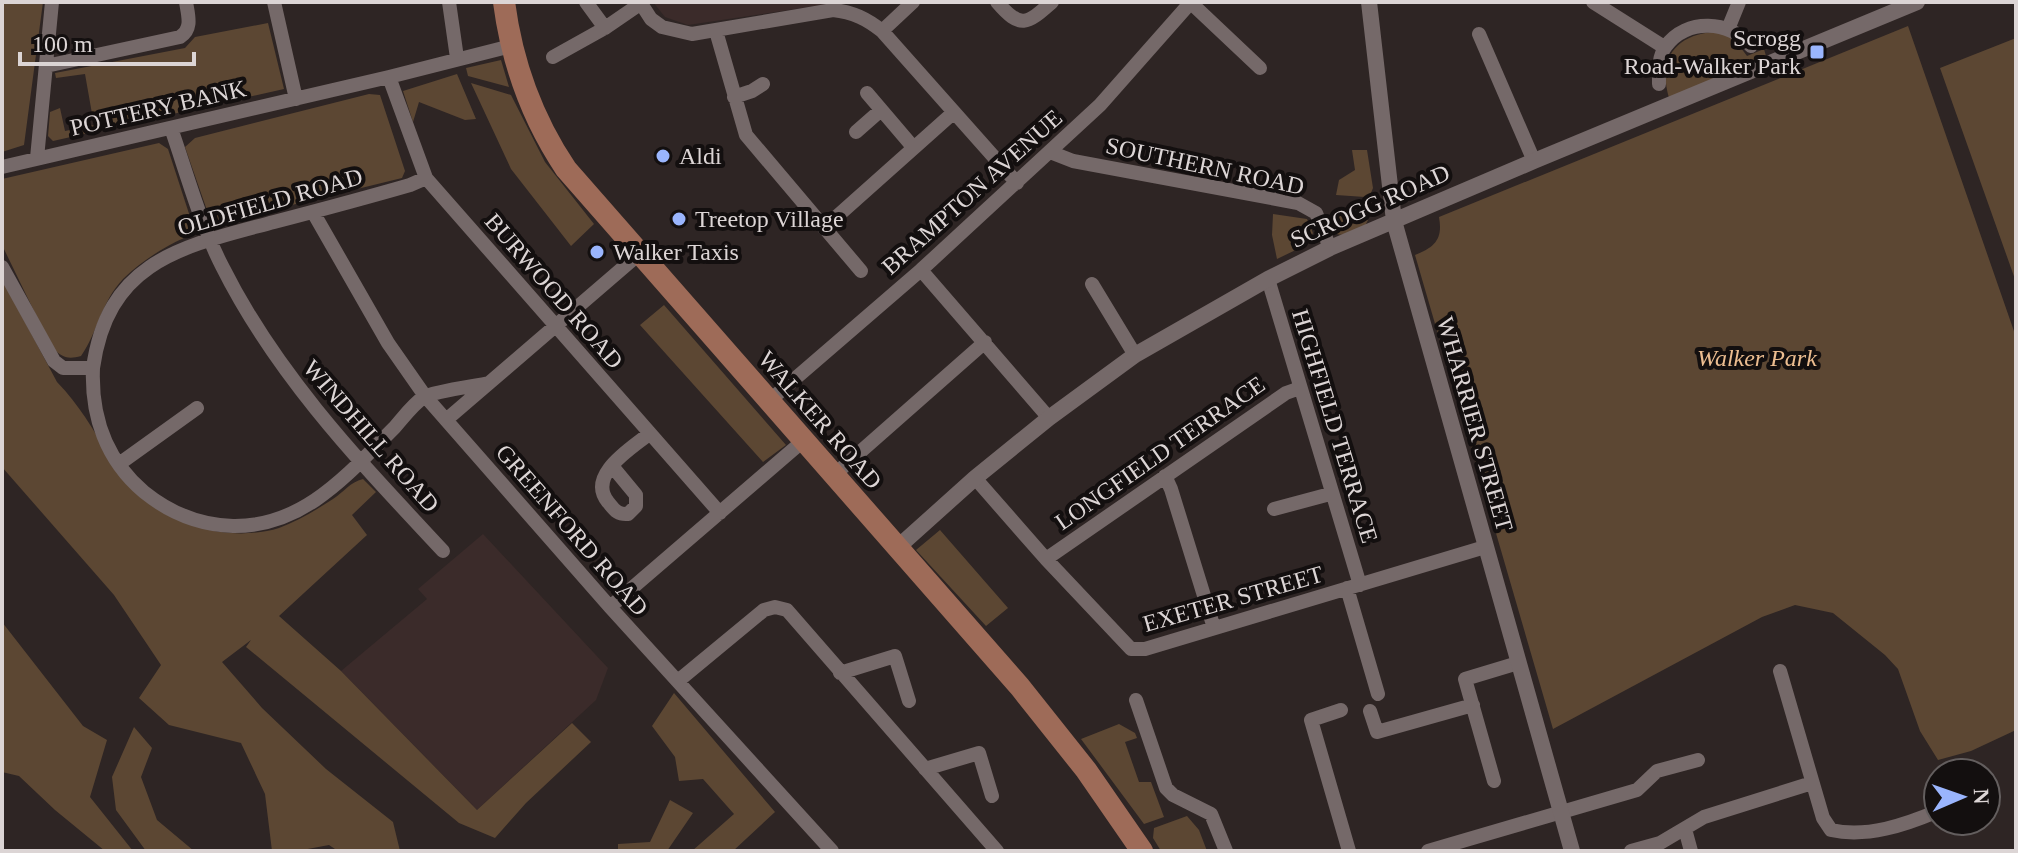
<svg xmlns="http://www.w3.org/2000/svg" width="2018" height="853" font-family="'Times New Roman',serif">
<rect width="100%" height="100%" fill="#2e2524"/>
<path fill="#3b2b2a" d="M653,2h175l1,2 -141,21 -23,-8z
M483,534l125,134 -12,32 -119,110 -136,-139 86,-72 -9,-10z"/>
<path fill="#5c4733" d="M2,2h41l-19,143 -22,7z
M268,23l16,66 -231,52 -5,-5 2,-24 10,-4 5,23 29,-6 -9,-51 -29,4 -1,-5 130,-25 10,-11z
M1908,26l108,311v393l-45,21 -33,9 -18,-29 -22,-62 -13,-14 -52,-42 -38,-8 -33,12 -209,112 -138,-474c20,-8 28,-16 24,-38z
M1714,32l18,4 15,20 17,-7 2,7 -97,42c-11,-38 5,-63 45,-66z
M2016,38v244l-76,-214z
M501,60l8,27 -41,-11 -2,-8z
M457,74l19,45 -11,1 -46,-18 -6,20 -10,-31z
M471,83l40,12 34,67 49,62 -23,22 -60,-77z
M369,94l11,1 25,76 -3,7 -180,44 -12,-3 -25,-72 10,-9z
M159,143l9,6 26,80c-6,9 -16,11 -26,17 -16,9 -32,20 -45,33 -22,23 -25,53 -42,77 -14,4 -20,1 -30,-10l-49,-101v-66z
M1352,150h15l6,38 -2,5 -6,4 -29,-2 3,-15 16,-10z
M1337,213l31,7 -3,6c-19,10 -32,16 -40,-8z
M1273,214l34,5 6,14 -7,12 -29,14 -5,-24z
M2,279l55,103c57,59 56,123 149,147 22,6 51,6 73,-1 19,-7 37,-18 54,-29 11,-7 17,-17 30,-20l13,13 -24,23 15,20 -88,81 62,55 136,139 95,-87 19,19 -65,61 -31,35 -36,-15 -213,-176 5,-7 -29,22 40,46 64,61 67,53 7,29h-62l-9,-6 -32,6h-25l-7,-57 -24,-51 -72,-18 -30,-27 22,-33 -47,-70 -112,-128z
M664,305l122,140 -23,17 -123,-137z
M940,530l68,78 -22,18 -70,-76z
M2,622l81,104 24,14 -17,57 43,54h-28l-50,-41 -36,-34 -17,-4z
M674,693l101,119 -42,39h-41l42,-37 -31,-35 -24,2 -4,-24 -23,-31z
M1119,724l16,9 2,5 -12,4 14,40h12l13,35 -20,7 -63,-85z
M134,727l18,21 -11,29 16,43 37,31h-48l-30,-41 -4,-33z
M670,800l23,13 -26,38h-49v-7l32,-2z
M1187,816l12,14 8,21h-46l-8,-13 1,-10z"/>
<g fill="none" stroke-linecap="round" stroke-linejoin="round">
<path stroke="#756969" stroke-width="14" d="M274,2l22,97
M449,2l8,56
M586,2l19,26
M640,2l11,17 11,8 30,7 141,-24c20,2 34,9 49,21l135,152
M997,2c24,28 30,22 55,0
M1190,2l70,66
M1593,2l71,45
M1728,29l11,-27
M716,31l30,104 115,136
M882,31l31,-29
M1479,34l55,127
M553,57l52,-29 35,-24
M46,66l134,-29c13,-8 8,-22 6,-35
M389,77l37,101 294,335
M1659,84c0,-12 -1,-28 7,-38 20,-28 64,-26 85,0
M867,93l46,54
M734,97l18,-6 11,-7
M171,128c16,46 29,95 51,138 55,110 138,196 221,285
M856,132l25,-22
M1050,152l23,9 225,42 18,10 14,35
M37,158l15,-156
M2,167l387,-90 122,-31
M313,212l75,131 37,53 185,211 222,244
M824,228l129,-115
M2,267l52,94 9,7h30c-2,48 13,92 51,124 26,21 56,33 89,34 71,1 115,-52 161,-98 9,-10 19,-24 30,-31 10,-6 51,-11 65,-14
M921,270l128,148
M1268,279l92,306
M1092,284l43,71
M93,368c15,-109 92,-122 181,-146 46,-12 91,-24 136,-37l16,-7
M768,402l153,-132 179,-165 91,-103
M446,420l193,-166
M119,464l78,-56
M612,466l24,29v11l-8,8c-11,1 -14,-5 -20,-12 -22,-27 24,-54 41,-68
M834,475l151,-133
M1165,476l6,13 43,139
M975,478l71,81 85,90h14l340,-102
M1274,509l56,-15
M1046,559l240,-166 14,-5
M1347,588l31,106
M610,607l193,-166
M1780,671l43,147 8,12c36,8 74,-5 107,-19
M840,673l55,-17 14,45
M678,681l86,-71 11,-3 12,3 210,241
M1136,700l30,88 7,7 38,19 15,37
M1341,710l-30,10 38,131
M1370,711l7,21 96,-27
M925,769l54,-16 13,43
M1494,781l-29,-102 53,-16
M1685,829l6,22
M1428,851l209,-61 20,-19 41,-11
M1631,851l29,-8 44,-26 108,-34"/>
<path stroke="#756969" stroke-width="16" d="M1369,2l25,219 178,630
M897,548l78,-70 74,-60 86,-63 133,-76 62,-31 204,-87 383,-159"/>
<path stroke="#9e6b58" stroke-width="22" d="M504,2c8,61 27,115 62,167l454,518 66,83 56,81"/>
</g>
<g fill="#9ab5fd" stroke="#130f0f" stroke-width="3">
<rect x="1809" y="44" width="16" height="16" rx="4"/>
<circle cx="663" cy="156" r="8"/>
<circle cx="679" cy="219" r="8"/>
<circle cx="597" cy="252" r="8"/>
</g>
<g text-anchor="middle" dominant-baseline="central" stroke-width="8" stroke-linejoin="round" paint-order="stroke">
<g font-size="24" fill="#dcd5d5" stroke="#130f0f" text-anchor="start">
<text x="1801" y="38" text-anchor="end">Scrogg<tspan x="1801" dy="28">Road-Walker Park</tspan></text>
<text x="679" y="156">Aldi</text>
<text x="695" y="219">Treetop Village</text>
<text x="613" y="252">Walker Taxis</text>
</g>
<g font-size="24" fill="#dcd5d5" stroke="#130f0f">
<text transform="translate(158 108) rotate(-13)">POTTERY BANK</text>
<text transform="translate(1205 166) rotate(12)">SOUTHERN ROAD</text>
<text transform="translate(972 192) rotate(-42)">BRAMPTON AVENUE</text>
<text transform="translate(270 202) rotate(-16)">OLDFIELD ROAD</text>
<text transform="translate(1370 206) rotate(-24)">SCROGG ROAD</text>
<text transform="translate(554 291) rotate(49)">BURWOOD ROAD</text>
<text transform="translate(820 420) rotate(49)">WALKER ROAD</text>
<text transform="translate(1475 424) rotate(74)">WHARRIER STREET</text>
<text transform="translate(1335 426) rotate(73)">HIGHFIELD TERRACE</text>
<text transform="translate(371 436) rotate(49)">WINDHILL ROAD</text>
<text transform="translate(1160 453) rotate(-35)">LONGFIELD TERRACE</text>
<text transform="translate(572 530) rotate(49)">GREENFORD ROAD</text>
<text transform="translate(1233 599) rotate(-16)">EXETER STREET</text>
</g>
<g font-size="24" font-style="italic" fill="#ecbd90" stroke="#130f0f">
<text x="1757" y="358">Walker Park</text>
</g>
</g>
<rect width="2018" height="853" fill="none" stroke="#dcd5d5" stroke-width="8"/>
<g transform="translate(1962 797) rotate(88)"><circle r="38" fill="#130f0f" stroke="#635e5e" stroke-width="2"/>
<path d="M0-6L14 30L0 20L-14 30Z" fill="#9ab5fd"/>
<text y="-12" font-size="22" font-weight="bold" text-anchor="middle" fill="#dcd5d5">N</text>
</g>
<path d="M20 52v12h174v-12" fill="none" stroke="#dcd5d5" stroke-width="4"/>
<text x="32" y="52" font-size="24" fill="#dcd5d5" stroke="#130f0f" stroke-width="6" paint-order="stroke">100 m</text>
</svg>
